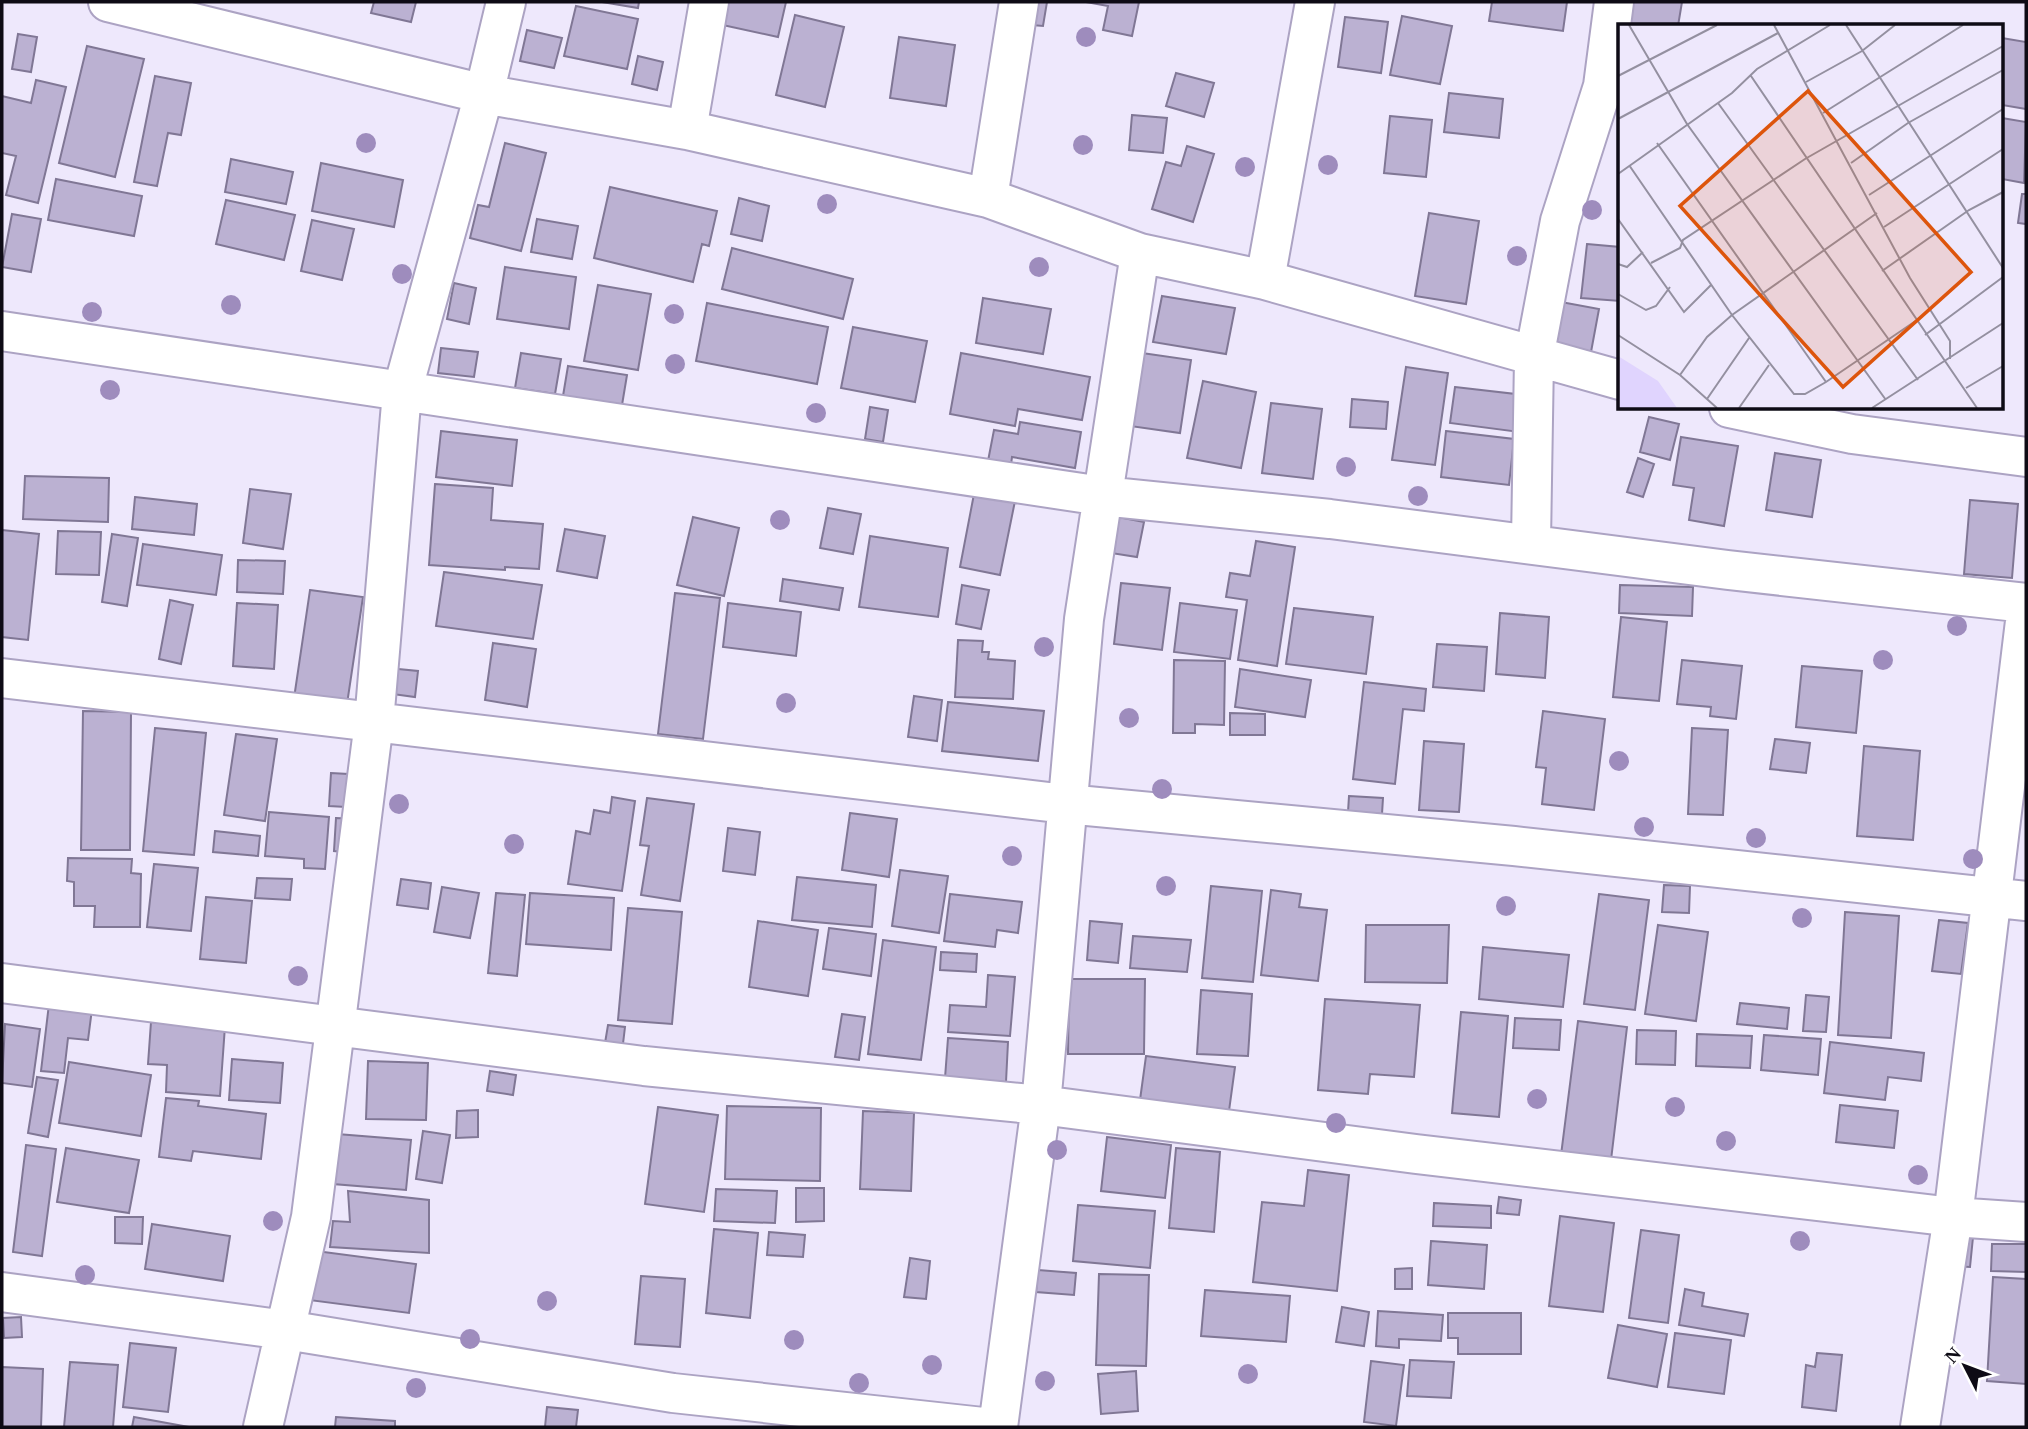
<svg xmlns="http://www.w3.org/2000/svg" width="2028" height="1429" font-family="Georgia,serif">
<rect width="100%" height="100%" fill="#eee8fc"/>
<path fill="#bbb1d2" stroke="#807795" stroke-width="2" d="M374,2h42l-5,20 -40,-9z
M602,2h37l-1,6z
M723,2h63l-8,35 -60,-13z
M1023,2h24l-4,24 -23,-2z
M1086,2h53l-7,34 -29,-6 5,-24z
M1492,2h75l-4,29 -74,-10z
M1632,2h50l-4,24 -49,-2z
M576,6l62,13 -11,50 -63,-13z
M795,15l49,12 -19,80 -49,-12z
M1402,16l50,10 -12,58 -50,-9z
M1345,17l43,5 -7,51 -43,-6z
M527,30l35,8 -8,30 -34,-7z
M18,34l19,3 -6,35 -19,-3z
M899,37l56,8 -9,61 -56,-8z
M2002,38l24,4v67l-24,-4z
M87,46l57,13 -29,118 -56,-14z
M638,56l25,6 -6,28 -25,-6z
M1176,73l38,10 -10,34 -38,-11z
M155,76l36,7 -10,52 -13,-2 -11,53 -23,-4z
M36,80l30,7 -28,116 -32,-8 10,-39 -14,-3v-57l29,7z
M1449,93l54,6 -4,39 -55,-6z
M1132,115l35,3 -4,35 -34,-3z
M1390,116l42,4 -6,57 -42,-4z
M2002,118l24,4 -2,61 -22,-4z
M505,143l41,10 -25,98 -51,-13 8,-33 11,2z
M1187,146l27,8 -21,68 -41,-13 14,-47 15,4z
M231,159l62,13 -7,32 -61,-12z
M321,163l82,17 -9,47 -82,-16z
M56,179l86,17 -8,40 -86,-16z
M610,187l107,24 -8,35 -7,-2 -9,38 -99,-24z
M2022,194h4v30l-8,-1z
M739,198l30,8 -7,35 -31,-7z
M226,200l69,15 -11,45 -68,-16z
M1429,213l50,8 -13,83 -51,-8z
M12,214l29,5 -10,53 -29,-5z
M537,219l41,7 -6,33 -41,-7z
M312,220l42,9 -12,51 -41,-9z
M1587,244l33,3v54l-39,-3z
M732,248l121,31 -10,40 -121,-30z
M505,267l71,10 -7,52 -72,-10z
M454,283l22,5 -7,36 -22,-5z
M598,285l53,9 -13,76 -54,-9z
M1162,296l73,12 -9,46 -73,-12z
M983,298l68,11 -8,45 -67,-11z
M1561,302l38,7 -8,43 -38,-8z
M707,303l121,24 -11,57 -121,-23z
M853,327l74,14 -12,61 -74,-14z
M441,348l37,4 -4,25 -36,-4z
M521,353l40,6 -6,35 -40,-6z
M961,353l129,24 -8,43 -64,-11 -3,17 -65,-12z
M1142,353l49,7 -11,73 -50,-7z
M568,366l59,9 -5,30 -59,-9z
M1406,367l42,6 -13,92 -43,-5z
M1203,381l53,11 -15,76 -54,-10z
M1455,387l69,8 -5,37 -69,-9z
M1352,399l36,3 -2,27 -36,-2z
M1271,403l51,6 -9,70 -51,-6z
M870,407l18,3 -5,32 -18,-3z
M1649,417l30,7 -9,36 -30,-8z
M1020,422l61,10 -6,36 -63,-11 -1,8 -23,-4 6,-31 24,4z
M441,431l76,9 -5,46 -76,-9z
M1446,431l68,8 -5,46 -68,-8z
M1681,437l57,9 -14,80 -35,-6 5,-32 -21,-3z
M1775,453l46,7 -9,57 -46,-7z
M1638,458l16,6 -11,33 -16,-5z
M25,476l84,2 -1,44 -85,-3z
M435,484l58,4 -2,32 52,4 -4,45 -34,-2v3l-76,-5z
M250,489l41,5 -8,55 -40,-6z
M974,494l41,7 -15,74 -40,-8z
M135,497l62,7 -3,31 -62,-6z
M1970,500l48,4 -6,74 -48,-4z
M828,508l33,6 -8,40 -33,-6z
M693,517l46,11 -15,68 -47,-11z
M1118,517l26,5 -7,35 -26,-4z
M565,529l40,7 -8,42 -40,-7z
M2,530l37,4 -11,106 -26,-3z
M58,531l43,1 -2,43 -43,-1z
M112,534l26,4 -11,68 -25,-4z
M870,536l78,12 -10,69 -79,-10z
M1256,541l39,6 -18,119 -39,-6 9,-60 -21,-3 4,-24 20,3z
M143,544l79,11 -6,40 -79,-10z
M238,560l47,1 -2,33 -46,-2z
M444,572l98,13 -9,54 -97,-13z
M783,579l60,9 -4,22 -59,-9z
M1121,583l49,5 -8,62 -48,-6z
M962,585l27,5 -8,39 -25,-5z
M1620,585l73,2 -1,29 -73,-3z
M310,590l53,7 -16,107 -54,1z
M675,593l45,5 -17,141 -45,-5z
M170,600l23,5 -12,59 -22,-5z
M237,603l41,2 -4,64 -41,-3z
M728,603l73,9 -5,44 -73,-9z
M1180,603l57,7 -7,49 -56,-7z
M1294,608l79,9 -7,57 -80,-10z
M1500,613l49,4 -4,61 -49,-4z
M1621,617l46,5 -8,79 -46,-4z
M958,640l25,1 -1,11h7l-1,7 27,2 -2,38 -58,-2z
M493,643l43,6 -9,58 -42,-7z
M1437,644l50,3 -3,44 -51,-4z
M1174,660l51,1 -1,64 -29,-1v9h-22z
M1682,660l60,6 -6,53 -26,-3 1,-9 -34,-3z
M1802,666l60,5 -6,62 -60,-6z
M388,668l30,3 -3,26 -30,-4z
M1240,669l71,11 -6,37 -70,-10z
M1364,682l62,7 -2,22 -21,-2 -8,75 -42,-5z
M914,696l28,4 -5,41 -29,-4z
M948,702l96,9 -6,50 -96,-10z
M83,711l48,1 -1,138h-49z
M1543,711l62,8 -11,91 -52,-6 4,-36 -10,-1z
M1230,713l35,1v21h-35z
M155,728l51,5 -12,122 -51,-4z
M1692,728l36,2 -5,85 -35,-1z
M236,734l41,5 -12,82 -41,-6z
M1775,739l35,4 -4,30 -36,-4z
M1424,741l40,3 -5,68 -40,-2z
M1864,746l56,5 -7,89 -56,-4z
M331,773l17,1 -2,33 -17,-1z
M1349,796l34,2 -1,16 -34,-2z
M612,797l23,4 -13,90 -54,-7 8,-53 14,3 4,-24 16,3z
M647,798l47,6 -14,97 -39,-6 8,-49 -9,-1z
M269,812l60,5 -4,52 -21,-1v-9l-39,-3z
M850,813l47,6 -8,58 -47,-7z
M336,818l19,1 -2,34 -19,-2z
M728,828l32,4 -5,43 -32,-4z
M215,831l45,5 -2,20 -45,-4z
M68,858l64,1 -1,14 10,1 -1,53h-46l1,-21h-21v-24l-7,-1z
M154,864l44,4 -7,63 -44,-4z
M900,870l48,6 -9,57 -47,-7z
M797,877l79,8 -4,42 -80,-7z
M257,878l35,1 -2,21 -35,-2z
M401,879l30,4 -3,26 -31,-4z
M1664,885l26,1 -1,27 -27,-1z
M1211,886l51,5 -9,91 -51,-4z
M442,887l37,6 -9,45 -36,-6z
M1271,890l30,4 -2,13 28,3 -9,71 -57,-6z
M496,893l29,2 -8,81 -29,-3z
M530,893l84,5 -3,52 -85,-6z
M950,894l72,8 -4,31 -21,-3 -2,17 -51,-6z
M1599,894l50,6 -14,110 -51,-6z
M206,897l46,4 -6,62 -46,-4z
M628,908l54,4 -10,112 -54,-4z
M1845,912l54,4 -8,122 -53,-3z
M1939,920l29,3 -7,51 -29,-3z
M758,921l60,9 -10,66 -59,-9z
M1090,921l32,3 -4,39 -31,-3z
M1366,925h83l-2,58 -82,-1z
M1658,925l50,7 -12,89 -51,-7z
M829,928l47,6 -5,42 -48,-7z
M1133,936l58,4 -4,32 -57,-4z
M883,940l53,7 -15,113 -53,-6z
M1483,947l86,8 -6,52 -84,-8z
M941,952l36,2 -1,18 -36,-2z
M988,975l27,2 -5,59 -62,-4 2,-27 36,2z
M1069,979h76l-1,75h-76z
M1201,990l51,4 -4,62 -51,-2z
M1806,995l23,2 -3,35 -23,-1z
M1325,999l95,6 -6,72 -44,-3 -2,20 -50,-4z
M1740,1003l49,5 -2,21 -50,-5z
M49,1004l43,5 -4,31 -20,-2 -4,35 -23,-2z
M1461,1012l47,4 -9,101 -47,-4z
M842,1014l23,3 -6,43 -24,-3z
M1515,1018l46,2 -2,30 -46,-2z
M1578,1021l49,6 -16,133 -50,-5z
M151,1022l74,4 -5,70 -54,-4 1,-27 -19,-1z
M5,1024l35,5 -8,58 -30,-4z
M608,1025l17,2 -3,25 -18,-3z
M1637,1030l39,1 -1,34 -39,-1z
M1697,1034l55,2 -2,32 -54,-2z
M1764,1035l57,4 -3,36 -57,-5z
M948,1038l60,4 -2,40 -61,-4z
M1830,1042l94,11 -3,28 -33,-4 -3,23 -61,-7z
M1146,1056l89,11 -6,44 -89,-11z
M232,1059l51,4 -3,40 -51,-3z
M368,1061l60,2 -2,57 -60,-1z
M69,1062l82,13 -10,61 -82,-13z
M490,1071l26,4 -3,20 -26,-4z
M37,1077l21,3 -10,57 -20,-4z
M166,1098l33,3 -1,5 68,8 -5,45 -68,-8 -2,10 -32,-4z
M1840,1105l58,6 -4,37 -58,-6z
M727,1106l94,2 -1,73 -95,-2z
M658,1107l60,8 -14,97 -59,-8z
M478,1110v27l-22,1 1,-27z
M863,1111l51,2 -3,78 -51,-2z
M423,1131l27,4 -8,48 -26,-4z
M337,1134l74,6 -5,50 -73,-6z
M1107,1137l64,8 -6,53 -64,-7z
M26,1145l30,4 -14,107 -29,-4z
M66,1148l73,12 -10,53 -72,-11z
M1176,1148l44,4 -6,80 -45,-4z
M1308,1170l41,5 -12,116 -84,-9 9,-80 42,4z
M796,1188h28v33l-28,1z
M716,1189l61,2 -2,32 -61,-2z
M348,1191l81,9v53l-99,-6 3,-26 17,1z
M1499,1197l22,3 -2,15 -22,-2z
M1434,1203l57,3v22l-58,-2z
M1078,1205l77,6 -5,57 -77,-7z
M1560,1216l54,7 -11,89 -54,-6z
M115,1217h28l-1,27 -27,-1z
M152,1224l78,12 -7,45 -78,-12z
M714,1229l44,4 -8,85 -44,-5z
M1641,1230l38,5 -11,88 -39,-5z
M769,1232l36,3 -2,22 -36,-2z
M1957,1235l16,2 -3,30 -17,-1z
M1431,1241l56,4 -3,44 -56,-4z
M1992,1244h34v28l-35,-1z
M316,1251l100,13 -7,49 -100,-13z
M910,1258l20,3 -4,38 -22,-2z
M1412,1268v21h-17v-20z
M1038,1270l38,3 -2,22 -38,-3z
M1099,1274l50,1 -3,91 -50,-1z
M641,1276l44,3 -5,68 -45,-3z
M1993,1277l33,2v105l-39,-3z
M1685,1289l19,4 -2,13 46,8 -4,22 -65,-11z
M1205,1290l85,6 -4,46 -85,-6z
M1342,1307l27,5 -5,34 -28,-4z
M1378,1311l65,4 -2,26 -42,-2v9l-23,-2z
M1448,1313h73v41h-63v-16h-10z
M21,1317l1,20 -18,1 -1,-20z
M1618,1325l49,9 -10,53 -49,-9z
M1675,1333l56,7 -7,54 -56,-7z
M130,1343l46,5 -8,64 -45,-5z
M1817,1353l25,2 -6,56 -34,-4 4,-42 9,2z
M1410,1360l44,2 -3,36 -44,-2z
M1371,1361l33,4 -8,61 -32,-4z
M70,1362l48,3 -5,62h-49z
M2,1367l41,2 -2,58h-39z
M1136,1371l2,40 -37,3 -3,-40z
M547,1407l31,3 -2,17h-31z
M134,1417l55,10h-57z
M336,1417l59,4v6h-60z"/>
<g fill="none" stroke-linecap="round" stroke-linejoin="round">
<defs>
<path id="minor" d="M108,2l376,92 203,36 301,68 152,55 125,27 355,100
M687,130l22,-128
M988,198l31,-196
M1265,280l50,-278
M2,331l1100,165 228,23 398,51 298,33
M1729,408l123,26 174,23
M1531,542l3,-184 26,-137 43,-135 11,-84
M2,678l1064,126 448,42 512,55
M2,983l642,83 397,39 375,49 537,63 73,5
M2,1292l284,38 387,63 310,34
M263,1427l48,-210 63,-495 28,-330 82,-298 22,-92
M998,1427l43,-322 43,-486 56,-366
M1920,1427l33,-210 73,-604"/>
</defs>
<use href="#minor" stroke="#aca3c3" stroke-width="42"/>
<use href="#minor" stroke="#fff" stroke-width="38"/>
</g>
<g fill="#9e8cbd">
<circle cx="1086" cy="37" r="10"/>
<circle cx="366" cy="143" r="10"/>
<circle cx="1083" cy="145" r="10"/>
<circle cx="1328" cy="165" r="10"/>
<circle cx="1245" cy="167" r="10"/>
<circle cx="827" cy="204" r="10"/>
<circle cx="1592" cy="210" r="10"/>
<circle cx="1517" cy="256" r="10"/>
<circle cx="1039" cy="267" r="10"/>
<circle cx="402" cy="274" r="10"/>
<circle cx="231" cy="305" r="10"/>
<circle cx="92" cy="312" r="10"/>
<circle cx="674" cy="314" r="10"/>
<circle cx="675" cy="364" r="10"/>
<circle cx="110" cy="390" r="10"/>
<circle cx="816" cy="413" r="10"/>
<circle cx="1346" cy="467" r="10"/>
<circle cx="1418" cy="496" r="10"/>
<circle cx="780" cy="520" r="10"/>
<circle cx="1957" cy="626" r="10"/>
<circle cx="1044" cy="647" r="10"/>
<circle cx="1883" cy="660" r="10"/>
<circle cx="786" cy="703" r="10"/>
<circle cx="1129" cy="718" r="10"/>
<circle cx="1619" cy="761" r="10"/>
<circle cx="1162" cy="789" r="10"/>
<circle cx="399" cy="804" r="10"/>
<circle cx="1644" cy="827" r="10"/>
<circle cx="1756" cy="838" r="10"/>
<circle cx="514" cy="844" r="10"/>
<circle cx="1012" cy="856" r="10"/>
<circle cx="1973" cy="859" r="10"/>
<circle cx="1166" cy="886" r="10"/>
<circle cx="1506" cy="906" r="10"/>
<circle cx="1802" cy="918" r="10"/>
<circle cx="298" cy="976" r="10"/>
<circle cx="1537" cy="1099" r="10"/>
<circle cx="1675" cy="1107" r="10"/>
<circle cx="1336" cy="1123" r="10"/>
<circle cx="1726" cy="1141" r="10"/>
<circle cx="1057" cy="1150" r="10"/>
<circle cx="1918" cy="1175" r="10"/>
<circle cx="273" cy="1221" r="10"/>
<circle cx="1800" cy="1241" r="10"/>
<circle cx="85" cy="1275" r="10"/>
<circle cx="547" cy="1301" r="10"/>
<circle cx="470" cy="1339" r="10"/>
<circle cx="794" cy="1340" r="10"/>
<circle cx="932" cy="1365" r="10"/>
<circle cx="1248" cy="1374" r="10"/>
<circle cx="1045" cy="1381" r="10"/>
<circle cx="859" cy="1383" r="10"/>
<circle cx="416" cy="1388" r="10"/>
</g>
<g transform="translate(1618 24)">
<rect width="385" height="385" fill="#eee8fc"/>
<path d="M0,332l40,25 19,27h-59z" fill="#e0d4fe"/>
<path fill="none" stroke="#9490a0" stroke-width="2" d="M11,1l58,99 199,276M156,1l136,253 40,63v18M228,1l157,243M0,52l99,-51M133,52l226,332M188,58l56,-31 33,-26M100,79l200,277M205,89l140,-88M0,95l160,-86M39,119l169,239M233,139l57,-40 95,-53M11,141l103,150 62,79h11l21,-12 91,-62M0,150l114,-81 25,-24 73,-44M251,171l134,-86M0,195l66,93 27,-27M266,203l119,-78M33,239l29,-15 3,-8 122,-81 198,-113M0,240l9,3 16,-15M264,247l87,-61 34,-18M0,270l28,16 10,-4 14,-19M0,311l62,40 37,33M307,311l78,-58M62,351l27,-38 25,-22 145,-102M348,364l37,-22M89,375l42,-61M121,384l30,-43M254,384l131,-85"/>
<path fill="#dd550c" fill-opacity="0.15" stroke="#dd550c" stroke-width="3.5" d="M190,67l163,181 -128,115 -163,-181z"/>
<rect width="385" height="385" fill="none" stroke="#0e0b15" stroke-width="3.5"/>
</g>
<rect width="2028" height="1429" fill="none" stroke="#0e0b15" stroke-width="7"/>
<g transform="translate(1965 1366) rotate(312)" stroke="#ffffff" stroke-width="5" paint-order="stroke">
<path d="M0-5L12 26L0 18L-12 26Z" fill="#0e0b15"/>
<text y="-10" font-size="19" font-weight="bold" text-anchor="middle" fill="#0e0b15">N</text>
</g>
</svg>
